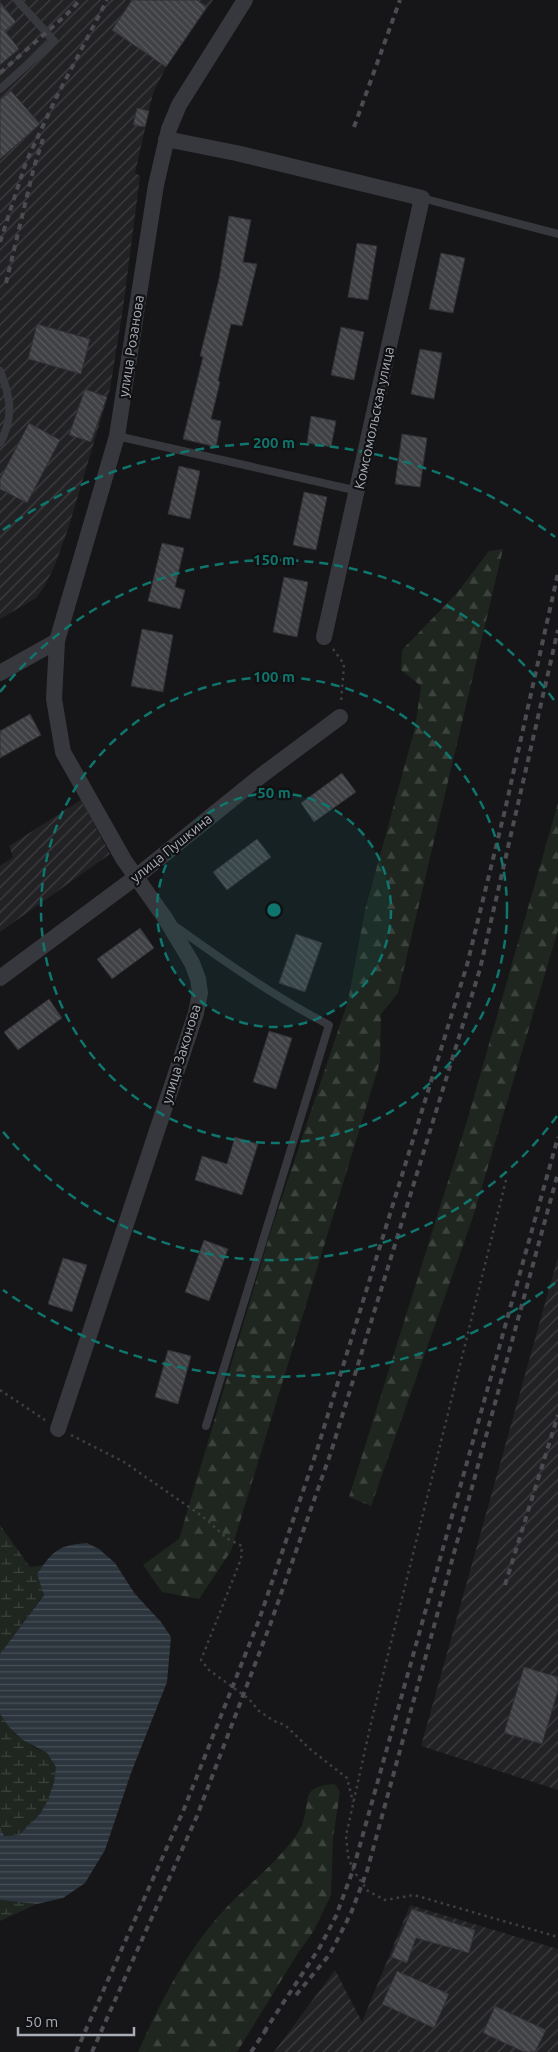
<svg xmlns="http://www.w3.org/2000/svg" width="558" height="2052" font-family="Ubuntu,sans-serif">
<defs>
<pattern id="industrial-furrows" width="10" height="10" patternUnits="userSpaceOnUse" patternTransform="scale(1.25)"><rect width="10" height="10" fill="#222225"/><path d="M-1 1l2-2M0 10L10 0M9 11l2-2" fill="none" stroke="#3f3f43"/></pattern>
<pattern id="forest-firs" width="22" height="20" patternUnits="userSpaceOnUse" patternTransform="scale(1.25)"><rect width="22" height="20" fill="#1e261f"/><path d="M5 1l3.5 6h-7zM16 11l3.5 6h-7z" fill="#3c433d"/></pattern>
<pattern id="wetland-marsh" width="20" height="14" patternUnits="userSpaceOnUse" patternTransform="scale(1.25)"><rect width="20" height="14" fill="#1e261f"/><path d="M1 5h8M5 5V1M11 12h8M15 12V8" fill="none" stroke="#3c433d"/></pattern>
<pattern id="water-rules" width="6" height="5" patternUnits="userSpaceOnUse" patternTransform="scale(1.25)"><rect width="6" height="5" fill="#2c353d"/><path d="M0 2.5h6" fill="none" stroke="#485057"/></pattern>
<pattern id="building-back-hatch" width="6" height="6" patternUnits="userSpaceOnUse" patternTransform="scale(1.25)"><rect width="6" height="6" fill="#404145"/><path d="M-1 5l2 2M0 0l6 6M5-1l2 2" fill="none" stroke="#595a5e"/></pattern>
</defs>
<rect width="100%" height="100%" fill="#161618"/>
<path fill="url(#industrial-furrows)" d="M0,0h213l-47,67 -13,26 -18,80 5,3 -17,132 -13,81 -42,140 -13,36 -11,22 -8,11 -36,21z
M81,800l29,54 -110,78v-66l13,-9 -4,-11z
M558,1257v533l-137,-44z
M410,1905l148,44v103h-284l61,-82 27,52z"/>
<path fill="url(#forest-firs)" d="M503,549l-105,444 -17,21 -1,48 -149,489 -32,48 -37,-7 -19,-27 36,-26 94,-315 75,-223 17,-91 50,-182 6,-42 -20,-16 1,-20 55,-57 32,-42z
M558,803v127l-85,287 -102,289 -22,-9 118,-376z
M335,1784l5,8 -7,46 -2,57 -18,37 -15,21 -61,99h-99c23,-51 48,-101 87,-143 20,-21 43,-39 62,-62 5,-6 12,-15 15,-22 10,-26 -4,-38 33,-41z"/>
<path fill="url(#wetland-marsh)" d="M0,1525l30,42 13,-2 -6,9 7,20 -44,60z
M0,1714l9,13 26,21 12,5 9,14 -2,15 -6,18 -8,14 -21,21 -15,1 -4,-9z
M0,1900l37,4 -37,17z"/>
<path fill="url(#water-rules)" d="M87,1543l12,6 16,14 20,31 26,28 10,15 -4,45 -36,91 -26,77 -20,33 -22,15 -26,6 -37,-4v-73l4,9 15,-1 21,-21 8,-14 6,-18 2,-15 -9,-14 -24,-13 -14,-13 -9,-13v-60l44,-59 -7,-21c16,-23 21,-29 50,-31z"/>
<path fill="url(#building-back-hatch)" stroke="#303034" d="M132,0h65l10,7 -41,60 -54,-37z
M0,2l16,20 -11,9 14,18 -19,16z
M11,91l29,33 -40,35v-59z
M137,108l12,3 -4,16 -12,-2z
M229,216l22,4 -8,42 14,2 -15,62 -11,-2 -13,57 2,1 -9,37 10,2 -5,26 -33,-8 20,-82 -3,-1 19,-77z
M357,243l20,3 -9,54 -20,-3z
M441,253l24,5 -12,55 -24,-4z
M37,324l53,15 -9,35 -53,-15z
M341,327l23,5 -10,48 -23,-5z
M420,349l22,4 -8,46 -23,-5z
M85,389l22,8 -16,45 -22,-7z
M311,416l25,5 -5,26 -24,-4z
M29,423l31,17 -33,63 -27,-14v-10z
M402,434l25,4 -7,49 -25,-3z
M179,466l21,5 -10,48 -22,-5z
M304,492l23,5 -11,53 -23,-5z
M162,543l22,5 -9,39 10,3 -5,19 -32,-8z
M284,577l24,5 -11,55 -24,-5z
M142,629l31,6 -10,57 -32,-6z
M30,714l11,21 -41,23v-27z
M342,773l14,19 -42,30 -13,-19z
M257,839l14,18 -44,33 -14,-18z
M140,928l14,20 -42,31 -15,-20z
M296,934l26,9 -17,49 -26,-9z
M49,999l13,19 -44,32 -14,-18z
M269,1031l23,7 -16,51 -23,-7z
M235,1137l23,7 -16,51 -47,-15 7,-24 25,8z
M204,1240l24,9 -19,52 -24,-9z
M63,1258l24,7 -15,47 -24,-8z
M168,1350l23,6 -13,48 -23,-7z
M524,1667l34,10v14l-16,53 -38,-11z
M412,1909l63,21 -6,23 -53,-15 -9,25 -16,-6z
M397,1971l52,23 -15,34 -52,-24z
M495,2006l51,24 -11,22h-11l-41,-19z"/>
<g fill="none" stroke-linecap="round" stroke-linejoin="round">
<path stroke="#3d3f44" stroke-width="2.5" stroke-dasharray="2.5 4" stroke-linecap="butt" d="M333,649l11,15 -3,38
M506,1180l-135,543 -25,113 2,20 5,14 15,21 17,9 29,-5 144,42
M0,1390l45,30
M71,1435l53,27 78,54 26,23 14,7 -1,13 -40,101 8,10 40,29 10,12 15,10 11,4 25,24 37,29 6,24"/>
<path stroke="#37383d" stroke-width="8" d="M0,89l54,-48 -37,-41
M422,198l136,36
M0,371c11,27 14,46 0,72
M117,436l241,55
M175,926c50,36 99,70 154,99l-123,401"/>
<path stroke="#37383d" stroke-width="16" d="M166,139l70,14 186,45 -98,439
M57,641l-3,58 9,53 61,108 41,58 27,45 6,16 2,14 -4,20 -138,416
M0,673l57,-32 60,-205 39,-251 13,-56 10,-24 66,-105
M0,978l136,-101 126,-102 78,-58"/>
<path stroke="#4a4c52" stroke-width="4" stroke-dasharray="6 5" stroke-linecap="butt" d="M0,73l66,-58 14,-15
M354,127l46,-127
M0,242l26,-80 30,-64 51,-98
M6,283l28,-116 9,-28
M505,1585l53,-170
M296,1995l34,-41 21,-41 16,-42 191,-698
M264,2032l56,-85 16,-31 17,-46 205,-733
M76,2052l108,-243 75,-189 58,-170 150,-485 38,-155 53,-237
M92,2052l105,-236 73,-191 61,-173 149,-483 78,-339
M251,2052l17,-25"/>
</g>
<circle cx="274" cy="910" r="117" fill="#0f766e" fill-opacity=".12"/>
<g fill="none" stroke="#0f766e" stroke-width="2.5" stroke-dasharray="9 6">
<circle cx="274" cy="910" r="117"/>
<circle cx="274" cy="910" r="233"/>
<path d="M557 1116A350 350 0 0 1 0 1128M0 692A350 350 0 0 1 557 704"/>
<path d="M555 1283A467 467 0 0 1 3 1290M3 530A467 467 0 0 1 555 537"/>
</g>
<g text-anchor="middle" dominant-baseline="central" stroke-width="4.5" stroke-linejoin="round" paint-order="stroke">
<g font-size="14" fill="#a8adb8" stroke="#111113">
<text transform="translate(131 346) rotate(-81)">улица Розанова</text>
<text transform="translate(374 418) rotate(-78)">Комсомольская улица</text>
<text transform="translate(171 848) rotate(-39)">улица Пушкина</text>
<text transform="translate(181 1054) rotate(-73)">улица Законова</text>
</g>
</g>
<circle cx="274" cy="910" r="8" fill="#0f766e" stroke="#111113" stroke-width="2.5"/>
<g font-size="15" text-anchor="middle" font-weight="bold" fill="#0f766e" stroke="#111113" stroke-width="4.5" stroke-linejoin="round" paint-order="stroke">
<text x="274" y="448">200 m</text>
<text x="274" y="565">150 m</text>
<text x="274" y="682">100 m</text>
<text x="274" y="798">50 m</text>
</g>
<path d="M18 2027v8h116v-8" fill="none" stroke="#a8adb8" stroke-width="2.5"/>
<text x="25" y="2027" font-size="15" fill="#a8adb8" stroke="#111113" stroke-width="4" paint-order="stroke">50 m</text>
</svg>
